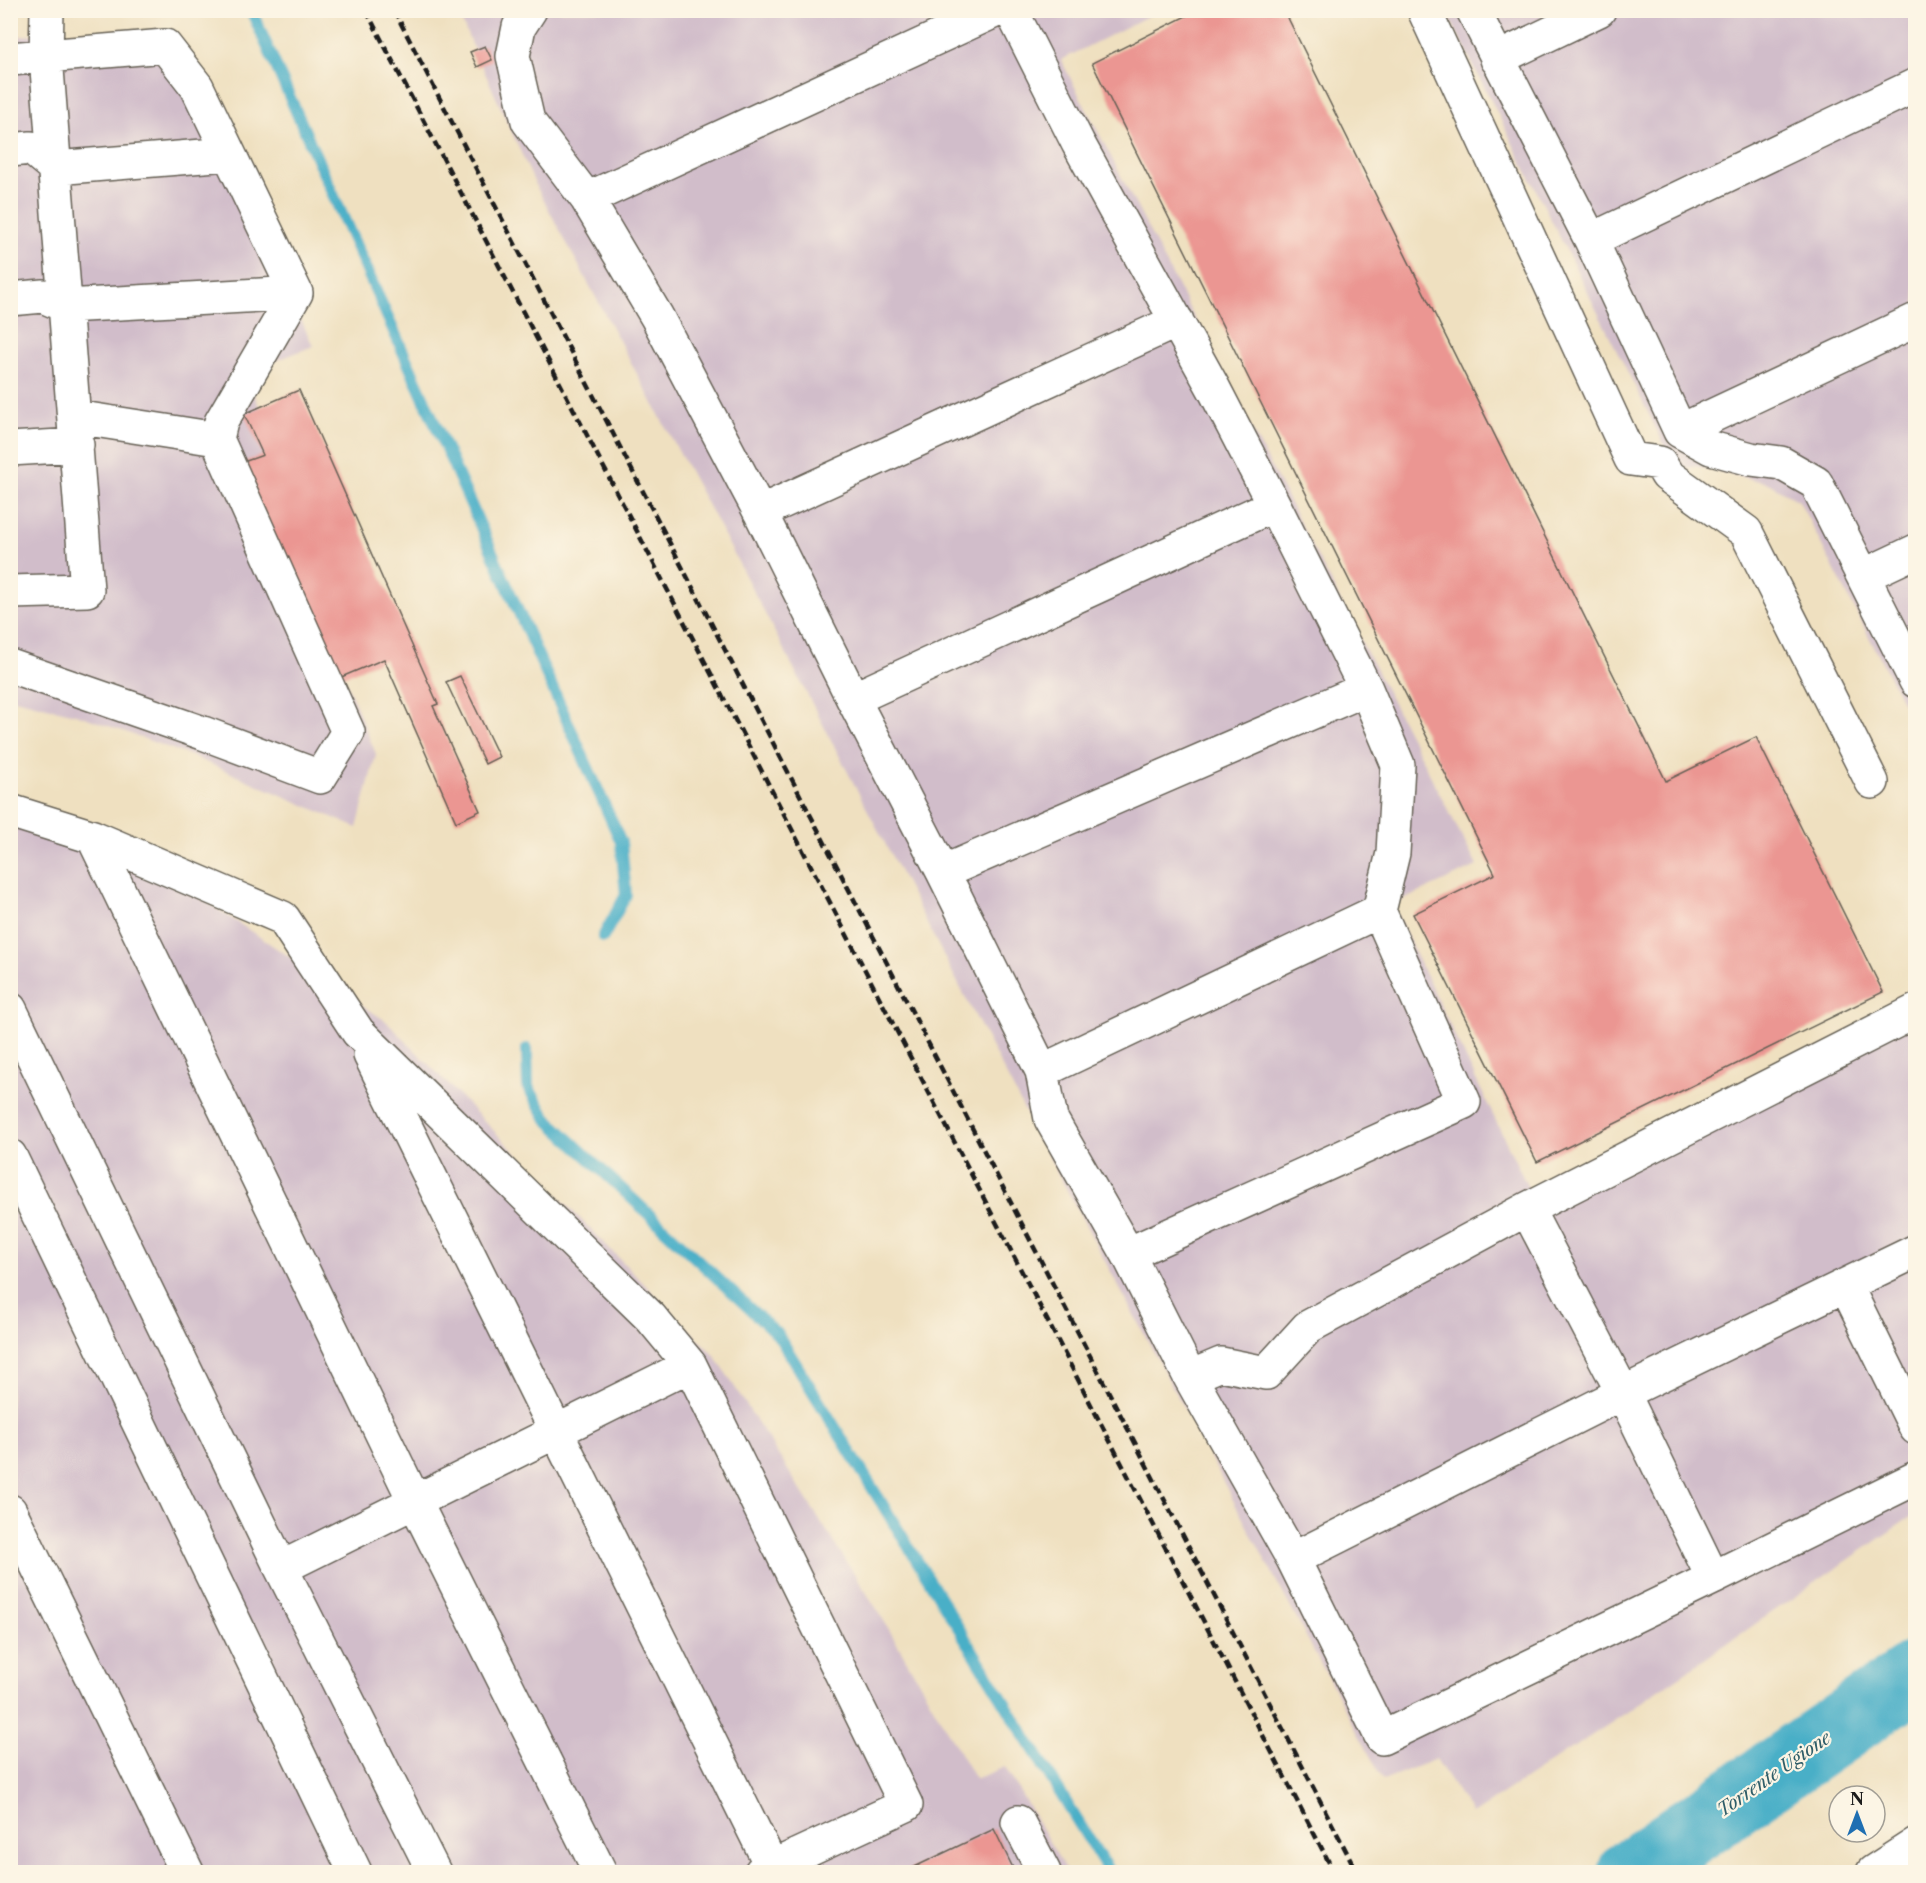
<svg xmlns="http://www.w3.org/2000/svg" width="1926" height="1883" font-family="'Libre Caslon Text',serif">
<rect width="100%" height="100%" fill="#fcf5e5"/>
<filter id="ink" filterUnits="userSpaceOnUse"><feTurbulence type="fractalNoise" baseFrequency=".0167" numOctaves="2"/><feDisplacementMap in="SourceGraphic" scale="12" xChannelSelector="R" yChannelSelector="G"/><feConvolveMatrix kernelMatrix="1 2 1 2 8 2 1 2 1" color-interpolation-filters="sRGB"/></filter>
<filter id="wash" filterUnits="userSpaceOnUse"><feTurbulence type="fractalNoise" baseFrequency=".008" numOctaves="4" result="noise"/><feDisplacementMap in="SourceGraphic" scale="24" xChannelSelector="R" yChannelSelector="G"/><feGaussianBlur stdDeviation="1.35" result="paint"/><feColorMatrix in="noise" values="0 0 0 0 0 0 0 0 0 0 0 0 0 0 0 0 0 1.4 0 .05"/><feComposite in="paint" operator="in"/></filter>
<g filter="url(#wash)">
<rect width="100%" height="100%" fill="#efe0c0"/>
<path fill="#d1bdca" d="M457,11h694l1,3 -91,46 416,806 -85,39 142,295 372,-186 -10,-15 19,-10v525l-286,197 -157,103 -36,-55 -53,21 -353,-659 -294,-563 -200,-372z
M1446,11h469v715l-116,-225 -31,-18 -72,-17 -19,4z
M43,34l3,12 103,-9 76,115 88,194 -68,27 32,75 -23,14 122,292 -19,74 -163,-71 -115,-42 -68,-17v-661z
M10,822l144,45 232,154 329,335 165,258 95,165 30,-12 62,105h-1056z"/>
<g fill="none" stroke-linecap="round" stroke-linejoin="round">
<path stroke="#48afc7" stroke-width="12" d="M251,10l370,832 5,53 -23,42
M527,1049l1,38 19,32 231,216 331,537"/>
<path stroke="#48afc7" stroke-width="69" d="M1632,1872l284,-197"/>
</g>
<g id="blocks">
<path fill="#eb9692" d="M1198,10h86l382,771 90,-44 127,255 -346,170 -124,-248 82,-40 -403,-811z
M485,46l7,14 -15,7 -7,-15z
M299,390l139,314 -5,2 47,105 -24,11 -72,-163 -52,22 -97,-216 28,-10 -19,-41z
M460,676l39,81 -14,7 -39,-82z
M994,1829l21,43h-111z"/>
</g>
</g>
<g filter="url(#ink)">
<use href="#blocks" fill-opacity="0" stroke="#666155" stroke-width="1.5"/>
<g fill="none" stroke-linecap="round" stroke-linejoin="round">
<defs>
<path id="minor" d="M530,10l-11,17 -6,29 15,65 59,78
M1011,10l67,133 136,246 60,116 92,184 32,76 -5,88 -14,58 -337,160 9,48 77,135 62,123
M1424,10l207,449 29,4 7,12 79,57 126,250
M1473,10l118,230 89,191 31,17 40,11 30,4 35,20 100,198
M10,59l155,-13 32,41 99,206
M1497,59l102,-49
M10,150l21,-2 24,20 173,-14
M1591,240l325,-155
M10,299l33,-3 23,10 230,-13
M75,417l142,22
M1680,431l236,-111
M10,449l67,-4
M760,512l-103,-195 -70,-118 410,-189
M1863,576l53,-25
M10,592l77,-2 -41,-534 1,-46
M10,666l193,67 117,44 28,-45 -131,-293 4,-17 75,-129
M853,699l-93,-187 417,-191
M10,811l83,26 190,81 75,114 293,286 39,47 216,440 -145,67
M93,837l322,665 185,370
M943,872l-90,-173 421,-194
M10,1009l271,559 153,304
M370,1055l402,812
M1042,1071l-99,-199 423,-183
M10,1156l345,716
M1527,1209l96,184 90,185 -331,160 -89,-179 -103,-182 31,-13 45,9 42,-46z
M1527,1209l389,-198
M1128,1254l336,-152 -85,-191
M1846,1286l70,142
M10,1511l177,361
M1293,1559l330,-166 293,-142
M281,1568l409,-203
M1713,1578l203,-100
M1018,1822l26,50
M1873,1872l43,-28"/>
</defs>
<use href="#minor" stroke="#666155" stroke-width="36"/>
<use href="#minor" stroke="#fff" stroke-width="33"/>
<path stroke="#1c1c1c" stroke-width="4.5" stroke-dasharray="9 4.5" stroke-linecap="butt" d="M366,10l968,1862
M394,10l963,1862"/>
</g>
</g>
<g text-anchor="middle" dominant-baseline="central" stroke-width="4.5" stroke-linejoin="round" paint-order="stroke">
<g font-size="18" font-style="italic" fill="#305e69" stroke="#fcf5e5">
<text transform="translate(1774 1774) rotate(-35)">Torrente Ugione</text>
</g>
</g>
<rect width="1926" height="1883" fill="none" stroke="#fcf5e5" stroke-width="36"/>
<g transform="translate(1857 1814)"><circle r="28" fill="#fcf5e5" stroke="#a29e95" stroke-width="1.5"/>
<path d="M0-4.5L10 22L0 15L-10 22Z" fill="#1f6fb2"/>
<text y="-9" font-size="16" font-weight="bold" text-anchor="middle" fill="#1c1c1c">N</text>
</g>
</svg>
